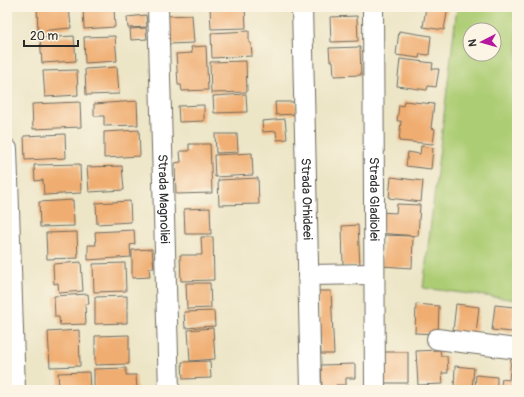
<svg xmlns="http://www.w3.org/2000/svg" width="524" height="397" font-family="Pangolin,sans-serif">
<rect width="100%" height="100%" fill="#fcf5e5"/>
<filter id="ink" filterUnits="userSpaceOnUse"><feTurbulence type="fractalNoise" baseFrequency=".025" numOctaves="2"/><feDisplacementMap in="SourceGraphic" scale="8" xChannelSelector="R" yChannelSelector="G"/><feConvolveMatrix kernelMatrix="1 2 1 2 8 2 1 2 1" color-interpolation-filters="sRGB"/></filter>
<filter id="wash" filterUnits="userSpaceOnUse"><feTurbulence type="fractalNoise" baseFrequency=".012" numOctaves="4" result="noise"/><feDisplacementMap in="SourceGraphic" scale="16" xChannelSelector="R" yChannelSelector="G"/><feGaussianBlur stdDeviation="0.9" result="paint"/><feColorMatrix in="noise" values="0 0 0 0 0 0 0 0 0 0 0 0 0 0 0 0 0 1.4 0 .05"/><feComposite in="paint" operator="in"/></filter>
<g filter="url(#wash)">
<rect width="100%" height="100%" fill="#ece5c6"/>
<path fill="#adcd75" stroke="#6c7c50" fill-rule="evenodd" d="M457,7h60v293l-94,-12zM470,30h24v24h-24z"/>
<g id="blocks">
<path fill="#f0ad71" d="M37,7h32l2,21 -33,3z
M83,7h31l1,20 -31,2z
M210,7h35l1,21 -35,1z
M426,7h22l-4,23 -21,-3z
M146,15l1,12 -19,1 -1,-11z
M192,15l2,28 -25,1 -2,-28z
M357,16l1,25 -27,1 -1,-25z
M146,28l1,11 -16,1 -1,-11z
M249,31v12h2l1,13 -40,2 -1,-25z
M399,31l32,5 -2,19 -9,-1 -1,4 -23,-3z
M74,36l2,25 -34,2 -2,-25z
M115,36l2,25 -32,2 -1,-26z
M206,46l2,44 -26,1 -1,-6h-3l-2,-31 16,-1 -1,-6z
M360,47l1,28 -27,1 -1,-15h-3l-1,-13z
M400,59l33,4 -1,6h7l-3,18 -8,-1 -1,4 -30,-4z
M246,61l1,31 -36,1 -1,-31z
M117,67l2,27 -33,1 -1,-26z
M77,70l1,25 -33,2 -2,-26z
M246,94l1,18 -33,1 -1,-17z
M137,101l1,24 -34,1v-10h-10v-12z
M404,101l30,3 -3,24 4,1 -2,15 -34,-3 2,-20h-4l2,-16 4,1z
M80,102l1,25 -48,2 -1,-25z
M275,102h21l1,12 -21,1z
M204,105v16l-25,1 -1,-16z
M285,119l2,20 -10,1 -1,-9 -13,1 -1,-11z
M139,130l1,26 -36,2v-26z
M65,134l1,24 -41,2 -1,-24z
M215,134h22l1,18 -22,1z
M189,144h21l2,49 -36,1 -1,-31 6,-1 -1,-11h9z
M421,146l12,2 -2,21 -25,-3 2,-14 12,2z
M252,153l1,22 -38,2 -1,-22z
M80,164l1,29 -37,2 -1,-15 -8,1 -1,-16z
M122,166l2,24 -35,2 -2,-25z
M391,177l32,4 -2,21 -32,-4z
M258,178l1,26 -40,1 -1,-25z
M73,200l1,26 -34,1 -1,-25z
M130,201l1,21 -34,2 -1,-21z
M397,204l23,1 -2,31 -41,-3 2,-21 17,1z
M210,208l1,26h-26l-1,-25z
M358,225l2,41h-17l-1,-40z
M134,230l1,14 -5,1 1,12 -43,3v-15h8l-1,-13z
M77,232l1,26 -31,1 -1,-26z
M383,235l30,1 -1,32 -30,-2z
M201,237h12l1,43 -33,1 -1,-26h22z
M152,249l2,19h-5l1,9 -18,1v-28z
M81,262l2,29 -24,2 -1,-10 -4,1 -1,-20z
M125,263l1,28 -32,1 -1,-28z
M186,283h24l1,25 -24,1z
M318,291h13l3,63h-13z
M88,294l1,10h-4l1,20 -26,1 -1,-8h-4l-1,-21z
M127,296v27l-32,1v-27z
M416,304l23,2 -1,28 -23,-1z
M456,304l23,3 -3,27 -23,-3z
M495,305l19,2 -2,25 -20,-2z
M214,311l1,15 -30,2 -1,-16z
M213,328l2,31 -25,2 -2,-31z
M79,330l1,36 -30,1 -2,-35z
M129,335v29l-34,1v-29z
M440,350l1,6h6l1,17h-6l1,11 -25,1 -2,-34z
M384,352h24v31h-24z
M511,358l6,1v31h-17l2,-11 7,1z
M210,361l1,17 -28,1 -1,-17z
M355,364v14h-9v7h-10l1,5h-15l-1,-25z
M455,366l19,2 -2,22h-18z
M126,368v7h10l1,15h-43v-21z
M89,372l1,18h-28v-2l-3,1 -1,-16z
M476,375l21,2v13h-22z
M212,387l1,3h-18v-2z"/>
</g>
</g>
<g filter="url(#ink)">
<use href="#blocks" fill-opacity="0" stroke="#6f6c61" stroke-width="1"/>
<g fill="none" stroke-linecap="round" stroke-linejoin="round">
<defs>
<g id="street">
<path id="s1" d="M158,7l11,383"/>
<path id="s2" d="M302,7l9,383"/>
<path id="s3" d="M373,7l2,383"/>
<path d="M7,149l8,241"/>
<path d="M308,275l66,-1"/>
<path d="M437,339l80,10"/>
</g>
</defs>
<use href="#street" stroke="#6f6c61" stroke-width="22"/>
<use href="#street" stroke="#fff" stroke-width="20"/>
</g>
</g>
<g text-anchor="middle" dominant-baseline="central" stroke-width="3" stroke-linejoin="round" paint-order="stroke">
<g font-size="13" fill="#2b2b2b" stroke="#fcf5e5">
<text stroke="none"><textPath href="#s2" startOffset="192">Strada Orhideei</textPath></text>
<text stroke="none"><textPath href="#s1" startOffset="192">Strada Magnoliei</textPath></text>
<text stroke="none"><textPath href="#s3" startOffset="192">Strada Gladiolei</textPath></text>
</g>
</g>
<rect width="524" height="397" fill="none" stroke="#fcf5e5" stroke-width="24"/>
<g transform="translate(482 42) rotate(264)"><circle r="19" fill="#fcf5e5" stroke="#a8a49b"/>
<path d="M0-3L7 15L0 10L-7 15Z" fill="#b5179e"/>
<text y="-6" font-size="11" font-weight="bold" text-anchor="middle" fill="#2b2b2b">N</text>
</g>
<path d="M24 40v6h54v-6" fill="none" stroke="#2b2b2b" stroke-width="2"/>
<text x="30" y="40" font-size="12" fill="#2b2b2b" stroke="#fcf5e5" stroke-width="3" paint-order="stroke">20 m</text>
</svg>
